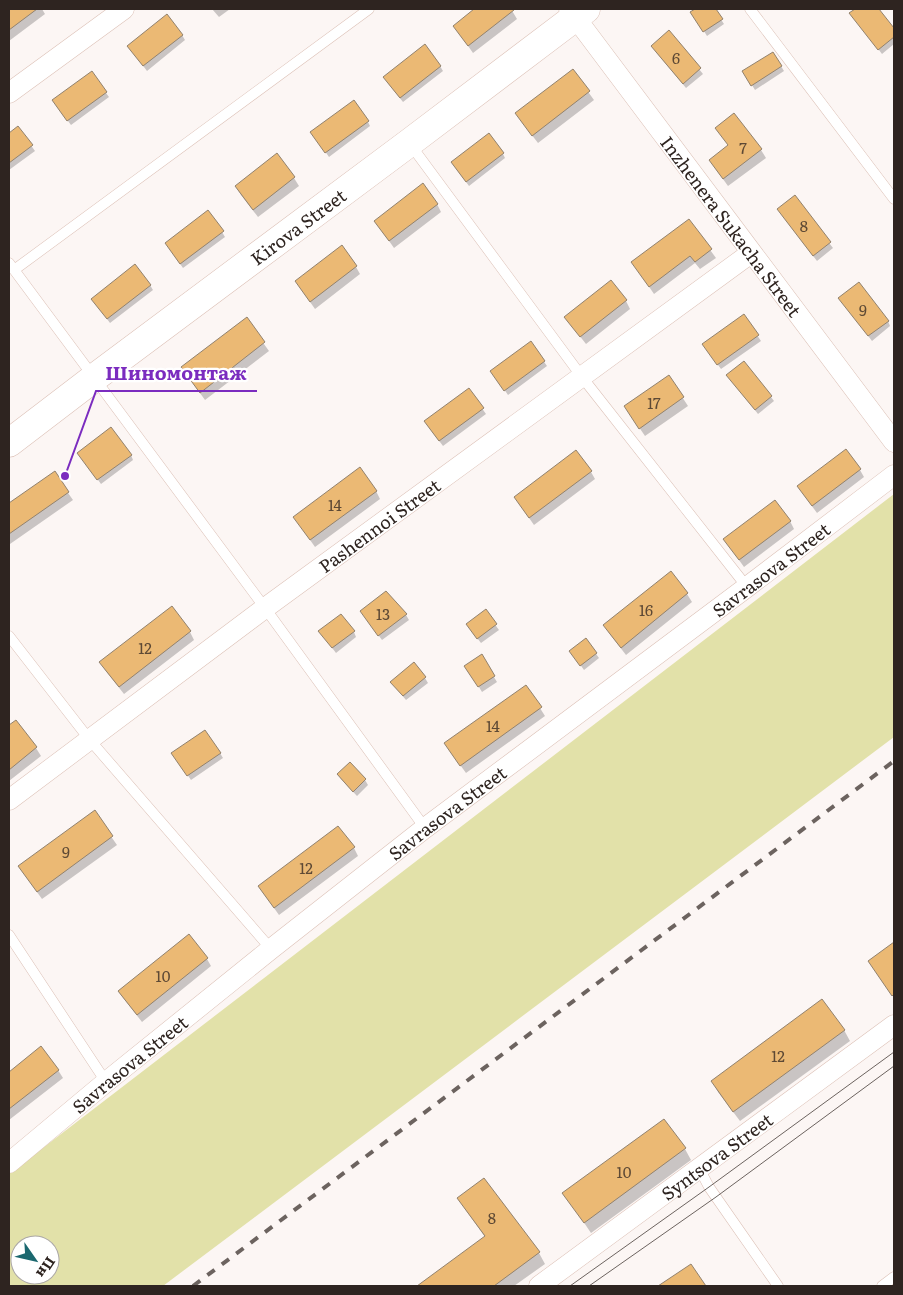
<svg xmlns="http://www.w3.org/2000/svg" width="903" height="1295" font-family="Literata,serif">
<rect width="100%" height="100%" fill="#fcf6f4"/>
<path fill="#e2e1a9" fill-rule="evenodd" d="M894,494v243l-731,549h-154v-112zM20,1245h30v30h-30z"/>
<path fill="#0003" d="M9,9h33l3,5 -36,27z
M212,9h18l-11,8z
M477,9h34l6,10 -44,34 -19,-27z
M697,9h17l10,15 -17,12 -15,-24z
M857,9h20l17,21v14l-12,10 -31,-41z
M669,32l34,42 -17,14 -31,-37z
M182,35l3,5 -38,31 -18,-24z
M773,53l11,18 -29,19 -11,-18z
M440,66l3,5 -40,31 -16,-20z
M573,71l21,29 -56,43 -17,-22z
M106,93l3,4 -38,28 -15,-20z
M734,114l27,36 5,8 -38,28 -18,-25 19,-15 -13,-18z
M368,122l2,4 -41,31 -14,-20z
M18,127l17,24 -26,19v-36z
M503,154l2,4 -36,28 -17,-23z
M277,155l17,23 5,8 -41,31 -17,-22 -5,-8z
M794,197l39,51 -16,13 -36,-47z
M437,204l4,8 -47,36 -19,-27z
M689,221l27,37 -16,11 -5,-6 -41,31 -21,-31z
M222,232l3,5 -42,31 -14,-20z
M356,267l4,7 -45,35 -14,-20z
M150,285l3,5 -43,33 -14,-19z
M626,301l4,8 -44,35 -15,-19z
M843,303l45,18 2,5 -18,15z
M744,316l17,25 -40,28 -14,-19z
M246,319l23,32 -64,49 -18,-25z
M531,343l16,23 -39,29 -13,-19z
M669,377l19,29 -43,30 -15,-22z
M731,380l40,17 3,4 -16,13z
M469,390l17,24 -43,32 -15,-20z
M131,455l2,5 -32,24 -19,-26z
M860,470l4,7 -47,36 -14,-19z
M591,472l4,7 -61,46 -14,-20z
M54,473l19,27 -63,44 -1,-2v-37z
M376,491l4,8 -65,48 -21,-30z
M790,521l4,8 -50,38 -20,-28z
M670,573l17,21 5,8 -66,53 -17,-22 -4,-7z
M386,593l20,22 3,5 -27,20 -17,-23z
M485,611l14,19 -18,13 -11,-14z
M190,632l4,8 -70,54 -19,-24 -4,-7z
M354,632l2,5 -20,16 -13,-17z
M586,640l13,18 -15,12 -10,-14z
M481,656l16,26 -15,10 -16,-26z
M425,678l3,5 -22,17 -11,-13z
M526,686l19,30 -79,57 -16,-22z
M15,721l21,27 5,8 -32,25v-54z
M220,753l3,5 -32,22 -15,-22z
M350,763l15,17 3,5 -11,11 -16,-17 -3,-5z
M94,812l23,33 -75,54 -23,-32z
M354,848l4,8 -79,59 -20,-28z
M894,944v54l-25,-37z
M207,959l4,7 -69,56 -18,-23 -5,-7z
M844,1030l6,11 -110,80 -22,-29 -6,-11z
M41,1048l17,22 5,8 -54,42v-47z
M685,1149l6,11 -100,73 -27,-40z
M483,1179l56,74 6,11 -31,22h-95l66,-49 -20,-28 -6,-11z"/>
<path fill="#ebb974" stroke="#92826e" d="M9,9h28l-28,21z
M474,9h39l1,1 -46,36 -15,-20z
M695,9h21l7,10 -20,13 -13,-20z
M855,9h24l15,19v9l-16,13 -29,-37z
M167,14l16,21 -40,31 -16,-20z
M669,30l32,38 -18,16 -32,-38z
M425,44l16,22 -41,32 -17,-21z
M773,52l9,14 -31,20 -9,-15z
M573,69l17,22 -58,45 -17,-23z
M92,71l15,21 -40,29 -15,-21z
M354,100l15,21 -44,32 -15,-21z
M734,113l28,36 -39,30 -14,-19 19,-15 -13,-17z
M18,126l15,19 -24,18v-30z
M489,133l15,20 -38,29 -15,-20z
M277,153l18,24 -42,33 -18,-24z
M423,183l15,21 -49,37 -15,-20z
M795,195l36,47 -18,14 -36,-47z
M208,210l16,21 -44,33 -15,-21z
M689,219l23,30 -17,13 -5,-6 -41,31 -18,-25z
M342,245l15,21 -47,36 -15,-21z
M135,264l16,21 -44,34 -16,-20z
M611,280l16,20 -47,37 -16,-20z
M859,282l30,39 -21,15 -30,-38z
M744,314l15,21 -42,30 -15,-21z
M247,317l18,25 -65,51 -19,-26z
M531,341l14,20 -41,30 -14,-20z
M744,361l28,35 -17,14 -29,-35z
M669,375l15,22 -45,32 -15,-23z
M469,388l15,20 -45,33 -15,-20z
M111,427l21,28 -35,25 -20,-27z
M846,449l15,20 -49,37 -15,-20z
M576,450l16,21 -63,47 -15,-21z
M360,467l17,24 -67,49 -17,-23z
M55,471l14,21 -60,42v-31z
M775,500l16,21 -52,39 -16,-21z
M671,571l17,22 -67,55 -18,-23z
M386,591l21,23 -29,22 -18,-25z
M172,606l19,25 -72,56 -20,-25z
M486,609l11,15 -20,15 -11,-15z
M341,614l14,17 -23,17 -14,-17z
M586,638l11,15 -17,13 -11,-15z
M482,654l13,22 -17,11 -14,-21z
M414,662l12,15 -23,19 -13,-14z
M526,685l16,22 -82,59 -16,-23z
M16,720l21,27 -28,23v-45z
M205,730l16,23 -34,23 -16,-23z
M350,762l16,17 -13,13 -16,-18z
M95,810l18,26 -76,56 -19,-26z
M338,826l17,21 -81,61 -16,-22z
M189,934l19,24 -71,57 -19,-24z
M894,942v52l-2,2 -24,-35z
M822,999l23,31 -112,82 -22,-31z
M41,1046l18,24 -50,39v-37z
M664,1119l22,29 -102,75 -22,-30z
M484,1178l56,74 -46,34h-77l68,-50 -28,-38z
M691,1264l15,22h-48z"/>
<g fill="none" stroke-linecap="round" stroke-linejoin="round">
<defs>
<path id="service" d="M750,9l144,190
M410,144l172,233 165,210
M9,263l256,345 160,220
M14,270l355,-261
M9,636l80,103 182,210
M9,935l97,147
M699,1168l10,19 69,99
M882,1286l12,-9"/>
<g id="minor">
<path id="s1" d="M569,9l325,433"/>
<path d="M9,93l115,-84"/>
<path id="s2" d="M9,800l256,-192 486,-355"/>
<path id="s3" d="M9,1163l97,-81 165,-133 154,-121 322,-241 147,-112"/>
<path id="s4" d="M539,1286l355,-261"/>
</g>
<g id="secondary">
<path id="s5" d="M9,443l85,-65 315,-235 177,-134"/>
</g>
</defs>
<use href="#service" stroke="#dcc0b6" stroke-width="11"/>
<use href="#minor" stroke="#dcc0b6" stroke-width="21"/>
<use href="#secondary" stroke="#dcc0b6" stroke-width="29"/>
<use href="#service" stroke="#fff" stroke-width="10"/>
<use href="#minor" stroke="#fff" stroke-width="20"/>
<use href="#secondary" stroke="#fff" stroke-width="28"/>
<path stroke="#6c635f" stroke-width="1" d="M570,1286l139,-99 185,-135
M589,1286l127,-89 178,-131"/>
<path stroke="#6c635f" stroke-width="4" stroke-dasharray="9 9" stroke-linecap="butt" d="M193,1286l701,-525"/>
</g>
<g text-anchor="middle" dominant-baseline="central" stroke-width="4.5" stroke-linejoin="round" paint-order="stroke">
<g font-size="15" fill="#5d4935">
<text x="676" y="57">6</text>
<text x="743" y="147">7</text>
<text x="804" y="225">8</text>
<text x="863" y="309">9</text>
<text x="654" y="402">17</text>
<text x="335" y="504">14</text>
<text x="646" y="609">16</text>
<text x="383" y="613">13</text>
<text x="145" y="647">12</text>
<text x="493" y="725">14</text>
<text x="66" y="851">9</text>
<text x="306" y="867">12</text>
<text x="163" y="975">10</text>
<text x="778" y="1055">12</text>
<text x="624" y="1171">10</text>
<text x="492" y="1217">8</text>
</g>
<g font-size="18" fill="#2e2420" stroke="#fff">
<text stroke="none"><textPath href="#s5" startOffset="361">Kirova Street</textPath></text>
<text stroke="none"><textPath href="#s1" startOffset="271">Inzhenera Sukacha Street</textPath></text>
<text stroke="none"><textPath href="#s2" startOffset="461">Pashennoi Street</textPath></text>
<text stroke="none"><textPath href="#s3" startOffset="966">Savrasova Street</textPath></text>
<text stroke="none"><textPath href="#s3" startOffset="561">Savrasova Street</textPath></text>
<text stroke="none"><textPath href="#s3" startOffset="156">Savrasova Street</textPath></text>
<text stroke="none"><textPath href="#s4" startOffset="220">Syntsova Street</textPath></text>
</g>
</g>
<path fill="none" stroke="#7b2cbf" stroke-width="2" d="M65 476L96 391H257"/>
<circle fill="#7b2cbf" stroke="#fff" stroke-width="2" cx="65" cy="476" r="5"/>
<g font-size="19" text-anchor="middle" font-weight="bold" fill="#7b2cbf" stroke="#fff" stroke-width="4.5" stroke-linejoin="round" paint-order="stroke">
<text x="176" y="380">Шиномонтаж</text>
</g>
<rect width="903" height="1295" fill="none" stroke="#2e2420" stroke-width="20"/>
<g transform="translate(35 1260) rotate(124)"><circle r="24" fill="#ffffff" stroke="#aba7a6"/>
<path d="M0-4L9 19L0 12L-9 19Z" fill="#1b686f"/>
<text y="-8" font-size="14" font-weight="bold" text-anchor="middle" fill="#2e2420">Пн</text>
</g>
</svg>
